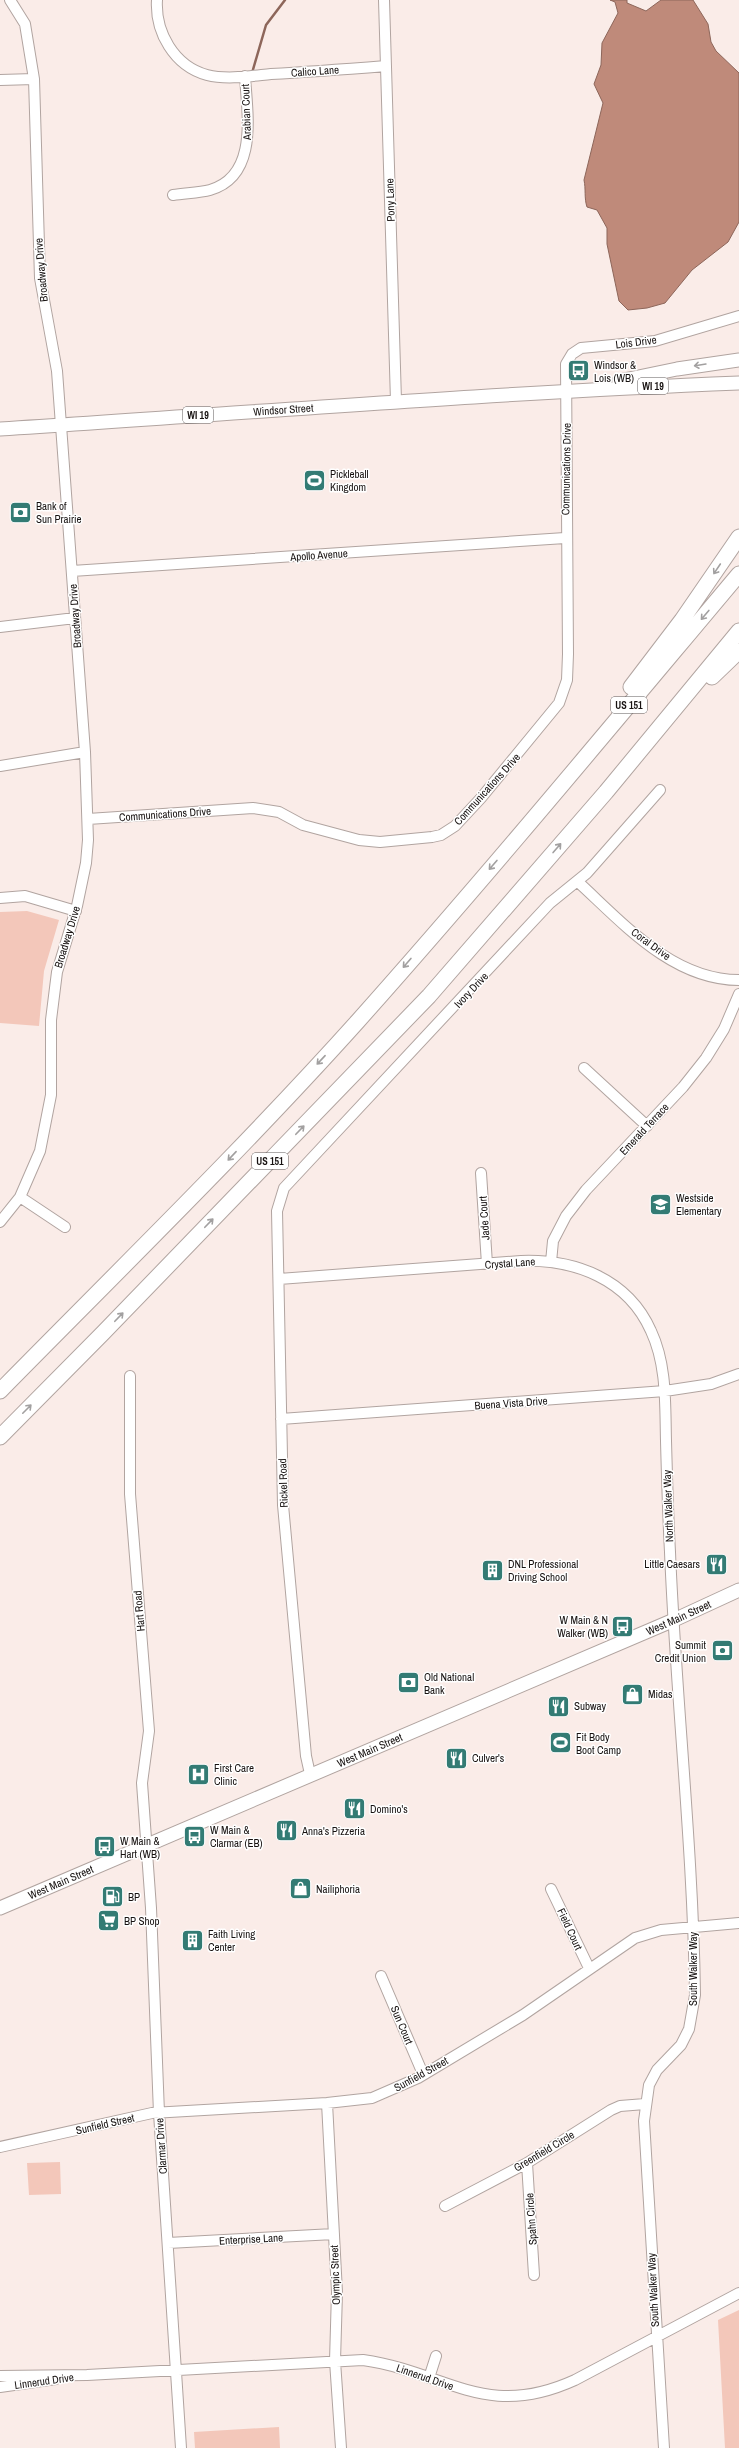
<svg xmlns="http://www.w3.org/2000/svg" width="739" height="2448" font-family="'Archivo Narrow',sans-serif">
<rect width="100%" height="100%" fill="#faece8"/>
<path fill="#f3c7ba" d="M27,911l32,9 -15,51 -5,55 -39,-3v-111z
M60,2162l1,32 -32,1 -2,-32z
M739,2310v138h-14l-7,-128z
M279,2427l1,21h-85l-1,-16z"/>
<path fill="#bf8a7a" stroke="#8d665a" d="M610,0h17v3l19,8 15,-11h32l15,24 3,18 5,9 23,22v149l-11,20 -36,28 -27,33 -18,5 -19,2 -9,-9 -12,-57v-16l-10,-18 -10,-3c-3,-9 -1,-18 -3,-27l19,-77 -9,-19 7,-19 1,-22 16,-30 -3,-11z"/>
<g fill="none" stroke-linecap="round" stroke-linejoin="round">
<path stroke="#8d665a" stroke-width="2.5" d="M252,73l14,-48 19,-25"/>
<defs>
<path id="minor" d="M157,0c-2,32 17,66 50,75 20,5 44,1 64,-1 38,-2 77,-5 115,-8
M384,0l12,401
M0,80l34,-1
M173,195c12,-2 26,-2 37,-5 49,-14 37,-77 35,-114
M72,571l493,-33
M0,627l75,-9
M0,766l85,-14
M88,819l165,-11 26,4 24,13 56,15 21,2 52,-5 9,-2 14,-9 26,-28 78,-95 8,-23 1,-26 -2,-290 6,-10 9,-6 74,-7 84,-25
M577,881c45,41 95,99 162,99
M0,898l25,-2 51,15
M584,1068l63,58
M481,1173l6,91
M20,1197l45,30
M0,1222l20,-25 20,-46 11,-56v-75l6,-48 20,-66 9,-43 2,-23 -3,-88 -28,-381 -17,-93 -6,-199 -9,-55 -15,-24
M551,1262l2,-21 13,-25 20,-26 97,-103 23,-29 18,-29 15,-35
M279,1279l242,-18c54,-2 107,18 130,70 16,34 14,73 15,110 1,37 2,74 4,111 6,148 23,295 25,443l-6,34 -8,16 -24,25 -8,15 -5,36 20,327
M130,1376v118l19,237 -7,52 9,125 8,205 22,335
M281,1419l384,-28 46,-7 28,-10
M310,1774l-4,-18 -23,-251 -6,-294 7,-23 266,-285 37,-30 73,-83
M551,1889l38,79
M381,1976l42,98
M327,2103l10,189 -2,69 6,87
M0,2147l152,-34 175,-10 45,-5 46,-20 105,-63 112,-77 26,-8 78,-7
M527,2163l7,112
M445,2206l82,-43 84,-53 9,-4 25,-2
M168,2243l166,-9
M0,2376l87,-1 276,-15c84,12 122,61 212,20l164,-87
M429,2378l7,-22
M0,2387l56,-8"/>
<g id="major">
<path d="M619,381l58,-12 62,-9"/>
<path id="s1" d="M0,429c246,-16 492,-36 739,-46"/>
<path id="s2" d="M0,1908l674,-288 65,-30"/>
</g>
<path id="highway" d="M712,677l27,-26
M631,687l51,-67 57,-83
M0,1391c120,-122 243,-242 358,-370 130,-146 255,-297 381,-447
M0,1437l103,-104 326,-337 177,-204 133,-161"/>
</defs>
<use href="#minor" stroke="#b1a4a0" stroke-width="12"/>
<use href="#major" stroke="#b1a4a0" stroke-width="15"/>
<use href="#highway" stroke="#b1a4a0" stroke-width="17"/>
<use href="#minor" stroke="#fff" stroke-width="10"/>
<use href="#major" stroke="#fff" stroke-width="13"/>
<use href="#highway" stroke="#fff" stroke-width="15"/>
</g>
<defs><path id="oneway-shaft" d="M-6 0H5M1.5-3L5.5 0L1.5 3" fill="none" stroke-width="1.6" stroke-linecap="round" stroke-linejoin="round"/></defs>
<g stroke="#a2a0a0">
<use href="#oneway-shaft" transform="translate(700 365) rotate(171)"/>
<use href="#oneway-shaft" transform="translate(717 569) rotate(124)"/>
<use href="#oneway-shaft" transform="translate(705 615) rotate(130)"/>
<use href="#oneway-shaft" transform="translate(557 848) rotate(-49)"/>
<use href="#oneway-shaft" transform="translate(493 865) rotate(131)"/>
<use href="#oneway-shaft" transform="translate(407 963) rotate(131)"/>
<use href="#oneway-shaft" transform="translate(321 1060) rotate(133)"/>
<use href="#oneway-shaft" transform="translate(300 1130) rotate(-46)"/>
<use href="#oneway-shaft" transform="translate(232 1156) rotate(133)"/>
<use href="#oneway-shaft" transform="translate(209 1223) rotate(-46)"/>
<use href="#oneway-shaft" transform="translate(119 1317) rotate(-46)"/>
<use href="#oneway-shaft" transform="translate(27 1409) rotate(-45)"/>
</g>
<defs>
<symbol id="bus-square" viewBox="-11 -11 22 22"><rect x="-9" y="-9" width="18" height="18" rx="4" fill="#337b74" stroke="#fff"/><path d="M-5-6H5V4H4V6H2V4H-2V6H-4V4H-5ZM-3.5-4V0h7V-4ZM-3.5 1.2v1.5H-2V1.2ZM2 1.2v1.5H3.5V1.2Z" fill="#fff"/></symbol>
<symbol id="stadium-square" viewBox="-11 -11 22 22"><rect x="-9" y="-9" width="18" height="18" rx="4" fill="#337b74" stroke="#fff"/><path d="M0-5a6.5 5 0 1 0 0 10a6.5 5 0 1 0 0-10ZM-3.5-1.8h7v3.6h-7Z" fill="#fff"/></symbol>
<symbol id="bank-square" viewBox="-11 -11 22 22"><rect x="-9" y="-9" width="18" height="18" rx="4" fill="#337b74" stroke="#fff"/><path d="M-6-4H6V4H-6ZM0-2.3a2.3 2.3 0 1 0 0 4.6a2.3 2.3 0 1 0 0-4.6Z" fill="#fff"/></symbol>
<symbol id="school-square" viewBox="-11 -11 22 22"><rect x="-9" y="-9" width="18" height="18" rx="4" fill="#337b74" stroke="#fff"/><path d="M0-5L7-2L0 1L-7-2ZM-4 1L0 2.5L4 1V4Q0 6-4 4Z" fill="#fff"/></symbol>
<symbol id="restaurant-square" viewBox="-11 -11 22 22"><rect x="-9" y="-9" width="18" height="18" rx="4" fill="#337b74" stroke="#fff"/><path d="M-5-6h1v4h1v-4h1v4h1v-4h1v5L-1.5 .5V6h-2V.5L-5-1ZM5-6V6H3V1.5H1.5Q1.5-4 5-6Z" fill="#fff"/></symbol>
<symbol id="building-square" viewBox="-11 -11 22 22"><rect x="-9" y="-9" width="18" height="18" rx="4" fill="#337b74" stroke="#fff"/><path d="M-4-6H4V6H1V3H-1V6H-4ZM-2.5-4.3h1.7v1.8h-1.7ZM.8-4.3h1.7v1.8H.8ZM-2.5-1h1.7V.8h-1.7ZM.8-1h1.7V.8H.8Z" fill="#fff"/></symbol>
<symbol id="shop-square" viewBox="-11 -11 22 22"><rect x="-9" y="-9" width="18" height="18" rx="4" fill="#337b74" stroke="#fff"/><path d="M-5-2.5h2.3a2.7 3.5 0 0 1 5.4 0H5L5.5 6h-11ZM-1.5-2.5h3a1.5 2.3 0 0 0-3 0Z" fill="#fff"/></symbol>
<symbol id="hospital-square" viewBox="-11 -11 22 22"><rect x="-9" y="-9" width="18" height="18" rx="4" fill="#337b74" stroke="#fff"/><path d="M-5-5h3v3.5h4V-5h3V5h-3V1.5h-4V5h-3Z" fill="#fff"/></symbol>
<symbol id="fuel-square" viewBox="-11 -11 22 22"><rect x="-9" y="-9" width="18" height="18" rx="4" fill="#337b74" stroke="#fff"/><path d="M-5.5-6h7V0h2V4h1.3V-2.5L3-4.5l.8-.8L6-3V5H2.5V1h-1V6h-7ZM-4.2-4.7v3.2H.2V-4.7Z" fill="#fff"/></symbol>
<symbol id="supermarket-square" viewBox="-11 -11 22 22"><rect x="-9" y="-9" width="18" height="18" rx="4" fill="#337b74" stroke="#fff"/><path d="M-6-5.5h2.5l.6 2H6L4.5 2H-2.5L-4.4-4H-6ZM-1.5 3.2a1.3 1.3 0 1 0 .1 0ZM3 3.2a1.3 1.3 0 1 0 .1 0Z" fill="#fff"/></symbol>
</defs>
<g fill-rule="evenodd">
<use href="#bus-square" x="566" y="358" width="25" height="25"/>
<use href="#stadium-square" x="302" y="468" width="25" height="25"/>
<use href="#bank-square" x="8" y="500" width="25" height="25"/>
<use href="#school-square" x="648" y="1192" width="25" height="25"/>
<use href="#restaurant-square" x="704" y="1552" width="25" height="25"/>
<use href="#building-square" x="480" y="1558" width="25" height="25"/>
<use href="#bus-square" x="610" y="1614" width="25" height="25"/>
<use href="#bank-square" x="710" y="1638" width="25" height="25"/>
<use href="#bank-square" x="396" y="1670" width="25" height="25"/>
<use href="#shop-square" x="620" y="1682" width="25" height="25"/>
<use href="#restaurant-square" x="546" y="1694" width="25" height="25"/>
<use href="#stadium-square" x="548" y="1730" width="25" height="25"/>
<use href="#restaurant-square" x="444" y="1746" width="25" height="25"/>
<use href="#hospital-square" x="186" y="1762" width="25" height="25"/>
<use href="#restaurant-square" x="342" y="1796" width="25" height="25"/>
<use href="#restaurant-square" x="274" y="1818" width="25" height="25"/>
<use href="#bus-square" x="182" y="1824" width="25" height="25"/>
<use href="#bus-square" x="92" y="1834" width="25" height="25"/>
<use href="#shop-square" x="288" y="1876" width="25" height="25"/>
<use href="#fuel-square" x="100" y="1884" width="25" height="25"/>
<use href="#supermarket-square" x="96" y="1908" width="25" height="25"/>
<use href="#building-square" x="180" y="1928" width="25" height="25"/>
</g>
<g text-anchor="middle" dominant-baseline="central" stroke-width="3" stroke-linejoin="round" paint-order="stroke">
<g fill="#fff" stroke="#5d5958" stroke-width="1">
<rect x="638" y="378" width="30" height="16" rx="3"/>
<rect x="183" y="407" width="30" height="16" rx="3"/>
<rect x="611" y="697" width="36" height="16" rx="3"/>
<rect x="252" y="1153" width="36" height="16" rx="3"/>
</g>
<g font-size="10" font-weight="bold" fill="#171211">
<text x="653" y="386">WI 19</text>
<text x="198" y="415">WI 19</text>
<text x="629" y="705">US 151</text>
<text x="270" y="1161">US 151</text>
</g>
<g font-size="11" fill="#171211" stroke="#fff">
<text transform="translate(315 71) rotate(-4)">Calico Lane</text>
<text transform="translate(246 112) rotate(-92)">Arabian Court</text>
<text transform="translate(390 200) rotate(-92)">Pony Lane</text>
<text transform="translate(41 270) rotate(-95)">Broadway Drive</text>
<text transform="translate(636 342) rotate(-7)">Lois Drive</text>
<text stroke="none"><textPath href="#s1" startOffset="284">Windsor Street</textPath></text>
<text transform="translate(566 469) rotate(-89)">Communications Drive</text>
<text transform="translate(319 555) rotate(-4)">Apollo Avenue</text>
<text transform="translate(75 616) rotate(-94)">Broadway Drive</text>
<text transform="translate(487 789) rotate(-48)">Communications Drive</text>
<text transform="translate(165 814) rotate(-4)">Communications Drive</text>
<text transform="translate(67 937) rotate(-73)">Broadway Drive</text>
<text transform="translate(651 944) rotate(36)">Coral Drive</text>
<text transform="translate(471 990) rotate(-47)">Ivory Drive</text>
<text transform="translate(644 1129) rotate(-47)">Emerald Terrace</text>
<text transform="translate(484 1218) rotate(-94)">Jade Court</text>
<text transform="translate(510 1263) rotate(-4)">Crystal Lane</text>
<text transform="translate(511 1403) rotate(-4)">Buena Vista Drive</text>
<text transform="translate(283 1483) rotate(-92)">Rickel Road</text>
<text transform="translate(668 1506) rotate(-92)">North Walker Way</text>
<text transform="translate(139 1611) rotate(-95)">Hart Road</text>
<text stroke="none"><textPath href="#s2" startOffset="738">West Main Street</textPath></text>
<text stroke="none"><textPath href="#s2" startOffset="402">West Main Street</textPath></text>
<text stroke="none"><textPath href="#s2" startOffset="66">West Main Street</textPath></text>
<text transform="translate(570 1929) rotate(65)">Field Court</text>
<text transform="translate(693 1969) rotate(-90)">South Walker Way</text>
<text transform="translate(402 2025) rotate(67)">Sun Court</text>
<text transform="translate(421 2074) rotate(-29)">Sunfield Street</text>
<text transform="translate(105 2124) rotate(-13)">Sunfield Street</text>
<text transform="translate(161 2146) rotate(-94)">Clarmar Drive</text>
<text transform="translate(544 2151) rotate(-31)">Greenfield Circle</text>
<text transform="translate(531 2219) rotate(-94)">Spahn Circle</text>
<text transform="translate(251 2239) rotate(-3)">Enterprise Lane</text>
<text transform="translate(335 2275) rotate(-92)">Olympic Street</text>
<text transform="translate(653 2290) rotate(-93)">South Walker Way</text>
<text transform="translate(425 2377) rotate(19)">Linnerud Drive</text>
<text transform="translate(44 2381) rotate(-8)">Linnerud Drive</text>
</g>
<g font-size="11" fill="#171211" stroke="#fff" text-anchor="start">
<text x="594" y="365">Windsor &amp;<tspan x="594" dy="13">Lois (WB)</tspan></text>
<text x="330" y="474">Pickleball<tspan x="330" dy="13">Kingdom</tspan></text>
<text x="36" y="506">Bank of<tspan x="36" dy="13">Sun Prairie</tspan></text>
<text x="676" y="1198">Westside<tspan x="676" dy="13">Elementary</tspan></text>
<text x="508" y="1564">DNL Professional<tspan x="508" dy="13">Driving School</tspan></text>
<text x="700" y="1564" text-anchor="end">Little Caesars</text>
<text x="608" y="1620" text-anchor="end">W Main &amp; N<tspan x="608" dy="13">Walker (WB)</tspan></text>
<text x="706" y="1645" text-anchor="end">Summit<tspan x="706" dy="13">Credit Union</tspan></text>
<text x="424" y="1677">Old National<tspan x="424" dy="13">Bank</tspan></text>
<text x="648" y="1694">Midas</text>
<text x="574" y="1706">Subway</text>
<text x="576" y="1737">Fit Body<tspan x="576" dy="13">Boot Camp</tspan></text>
<text x="472" y="1758">Culver's</text>
<text x="214" y="1768">First Care<tspan x="214" dy="13">Clinic</tspan></text>
<text x="370" y="1809">Domino's</text>
<text x="210" y="1830">W Main &amp;<tspan x="210" dy="13">Clarmar (EB)</tspan></text>
<text x="302" y="1831">Anna's Pizzeria</text>
<text x="120" y="1841">W Main &amp;<tspan x="120" dy="13">Hart (WB)</tspan></text>
<text x="316" y="1889">Nailiphoria</text>
<text x="128" y="1897">BP</text>
<text x="124" y="1921">BP Shop</text>
<text x="208" y="1934">Faith Living<tspan x="208" dy="13">Center</tspan></text>
</g>
</g>
</svg>
